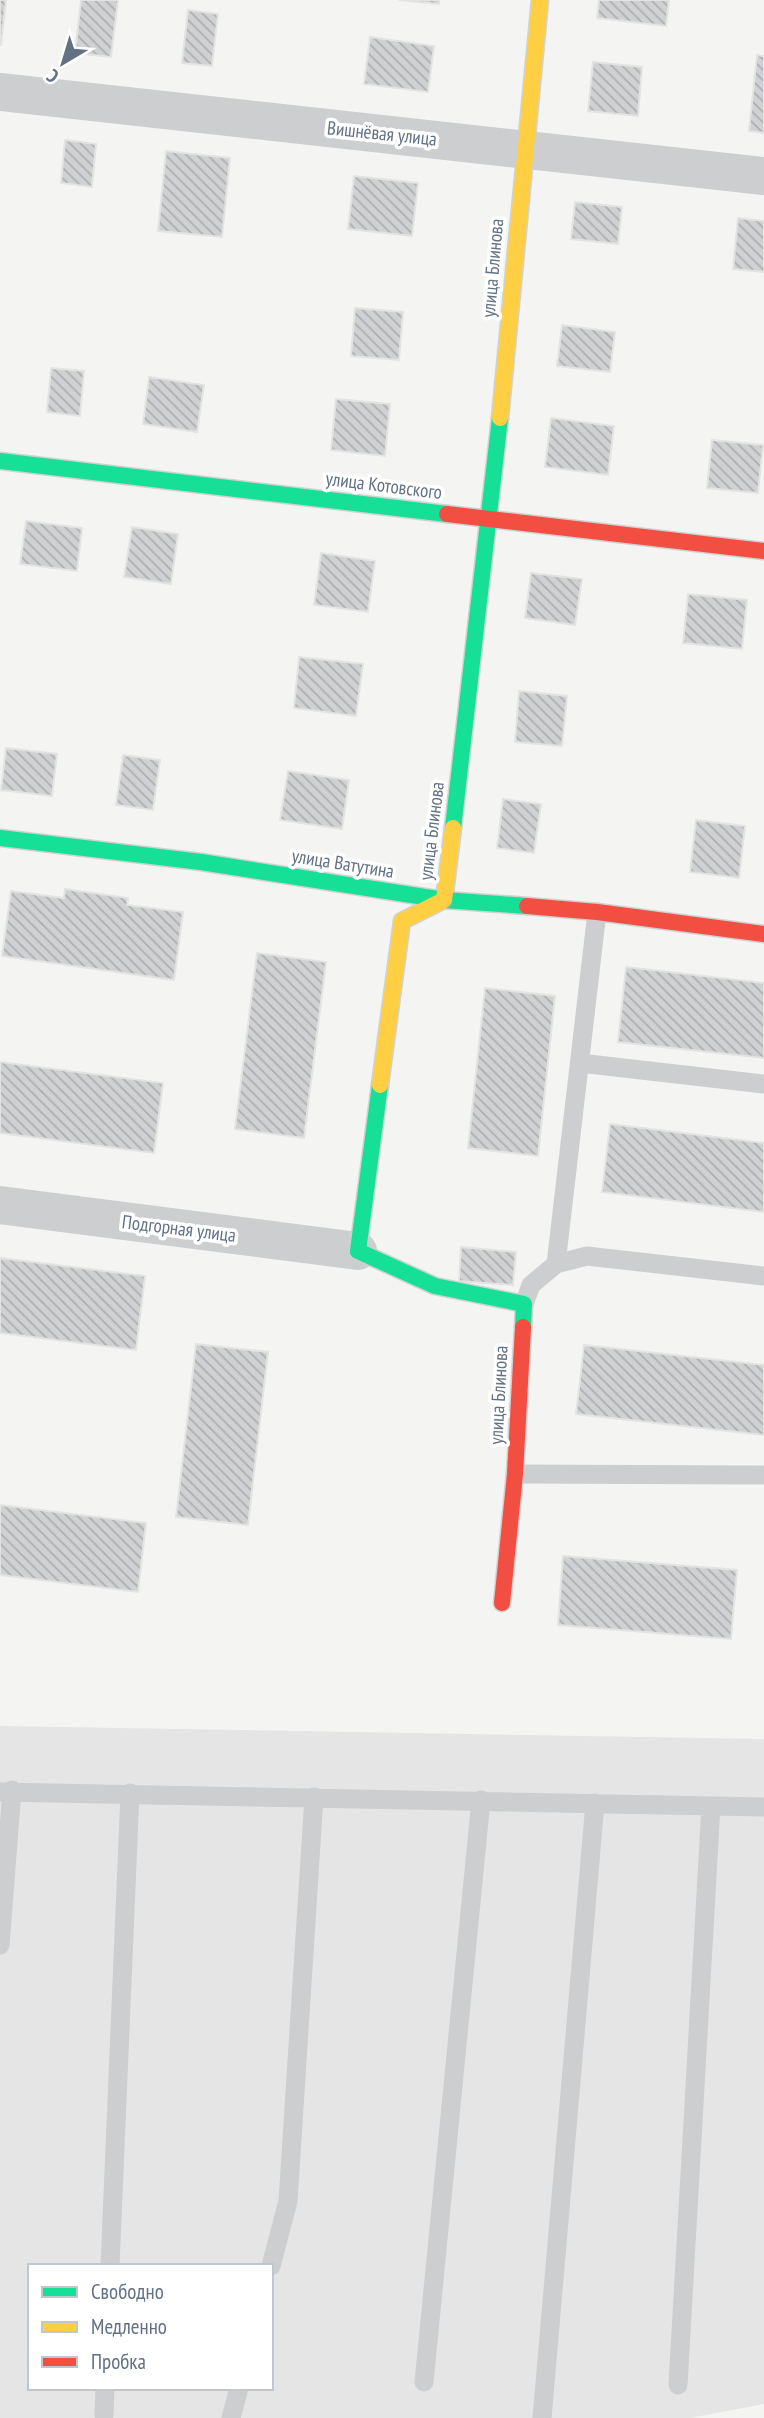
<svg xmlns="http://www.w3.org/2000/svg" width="764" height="2418" font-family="'PT Sans Narrow',sans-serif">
<defs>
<pattern id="building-back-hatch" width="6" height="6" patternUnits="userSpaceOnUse" patternTransform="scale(1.75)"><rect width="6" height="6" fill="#d0d1d2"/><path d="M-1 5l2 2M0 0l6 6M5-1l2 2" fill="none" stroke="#acaeb0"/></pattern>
</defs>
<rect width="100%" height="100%" fill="#f4f4f2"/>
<path fill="#e4e5e4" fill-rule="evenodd" d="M0,1726l764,13v665l-74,14h-690zM30,2266h241v122h-241z"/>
<path fill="url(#building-back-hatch)" stroke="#e3e3e2" stroke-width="2" d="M0,0h6l-5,45h-1z
M81,0h37l-7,57 -36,-4z
M399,0h40v4z
M599,0h70l-3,26 -69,-8z
M188,10l30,4 -6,52 -30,-3z
M370,37l64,9 -6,46 -64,-8z
M757,55l7,1v77l-15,-2z
M593,62l49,5 -4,49 -50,-5z
M65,140l31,4 -4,43 -31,-4z
M166,151l64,7 -8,79 -64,-6z
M354,176l64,7 -6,53 -64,-7z
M575,202l47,5 -4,37 -47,-5z
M738,218l26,3v51l-31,-3z
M355,308l48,4 -4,48 -48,-4z
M562,325l53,7 -5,40 -53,-6z
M51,368l33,3 -4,45 -33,-4z
M149,377l55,8 -7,47 -54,-8z
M336,399l54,5 -5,52 -54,-6z
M551,418l63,8 -6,49 -63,-8z
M712,440l51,5 -5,48 -51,-5z
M26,521l56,7 -5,43 -57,-7z
M132,527l46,7 -7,50 -47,-7z
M321,553l54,8 -7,51 -54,-7z
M531,573l51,6 -7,46 -50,-7z
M688,594l59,6 -5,49 -59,-6z
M299,657l64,7 -7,52 -62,-8z
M519,691l48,5 -5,50 -47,-4z
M6,748l51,6 -5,42 -51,-6z
M123,755l37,5 -7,50 -37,-5z
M288,771l61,9 -7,49 -62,-9z
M503,799l38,5 -7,49 -37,-5z
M696,820l49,6 -6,52 -49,-6z
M65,889l63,9 -1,7 56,7 -9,68 -172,-24 9,-65 53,7z
M257,953l69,9 -22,176 -69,-9z
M626,967l138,16v75l-146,-16z
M485,988l70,8 -17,160 -70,-8z
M0,1062l163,21 -9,70 -154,-20z
M610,1124l154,19v69l-162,-20z
M461,1247l55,5 -3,33 -54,-4z
M0,1258l145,18 -9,74 -136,-17z
M196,1344l72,8 -20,173 -72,-8z
M584,1345l180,20v70l-188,-21z
M0,1505l146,18 -8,69 -138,-17z
M563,1556l174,14 -6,69 -173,-14z"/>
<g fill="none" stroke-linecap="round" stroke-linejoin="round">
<defs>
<path id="fast" d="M0,461l447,53
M453,828l47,-410
M0,838l201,24 243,38 83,6
M380,1085l-22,166 77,35 89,18 -1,23"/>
<path id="slow" d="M500,418l40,-418
M380,1085l22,-164 42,-21 9,-72"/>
<path id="jam" d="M447,514l317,37
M527,906l70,6 167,22
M502,1603l13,-129 8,-147"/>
</defs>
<use href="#fast" stroke="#d0d2d2" stroke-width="19"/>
<use href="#slow" stroke="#d0d2d2" stroke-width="19"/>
<use href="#jam" stroke="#d0d2d2" stroke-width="19"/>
<path stroke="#cdcecf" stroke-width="19" d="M580,1063l184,21
M556,1264l41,-352
M524,1304l7,-19 25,-21 31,-8 177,20
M515,1474l249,1
M0,1792l764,15
M0,1945l12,-155
M110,2266l20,-473
M271,2266l17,-65 26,-404
M424,2382l57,-582
M678,2385l33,-579
M104,2415l1,-27
M231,2418l8,-30
M542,2418l53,-615"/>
<path stroke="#cdcecf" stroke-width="38" d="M0,92l764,84
M0,1205l358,46"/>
<use href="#fast" stroke="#16e098" stroke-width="16"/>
<use href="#slow" stroke="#ffcf43" stroke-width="16"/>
<use href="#jam" stroke="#f24e42" stroke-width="16"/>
</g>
<g text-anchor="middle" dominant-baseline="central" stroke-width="7" stroke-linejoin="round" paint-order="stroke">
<g font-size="19" fill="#627184" stroke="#fff">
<text transform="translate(382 133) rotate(6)">Вишнёвая улица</text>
<text transform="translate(492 268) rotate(-85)">улица Блинова</text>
<text transform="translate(384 485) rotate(7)">улица Котовского</text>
<text transform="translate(431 831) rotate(-83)">улица Блинова</text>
<text transform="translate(343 863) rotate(9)">улица Ватутина</text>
<text transform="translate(179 1228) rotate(7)">Подгорная улица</text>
<text transform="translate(498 1395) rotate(-87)">улица Блинова</text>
</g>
</g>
<rect x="28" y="2264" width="245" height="126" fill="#ffffff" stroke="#c0c6ce" stroke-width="2"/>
<rect x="42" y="2287" width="35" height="10" fill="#16e098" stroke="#c0c6ce" stroke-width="2"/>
<text x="91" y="2299" font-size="21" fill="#627184">Свободно</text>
<rect x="42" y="2322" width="35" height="10" fill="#ffcf43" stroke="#c0c6ce" stroke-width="2"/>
<text x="91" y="2334" font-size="21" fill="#627184">Медленно</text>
<rect x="42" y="2357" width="35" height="10" fill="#f24e42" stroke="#c0c6ce" stroke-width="2"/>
<text x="91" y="2369" font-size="21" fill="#627184">Пробка</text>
<g transform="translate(63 63) rotate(218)" stroke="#ffffff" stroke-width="5" paint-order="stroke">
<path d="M0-5L12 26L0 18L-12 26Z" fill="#627184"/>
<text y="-10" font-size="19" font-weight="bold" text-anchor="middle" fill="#627184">С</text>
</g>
</svg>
